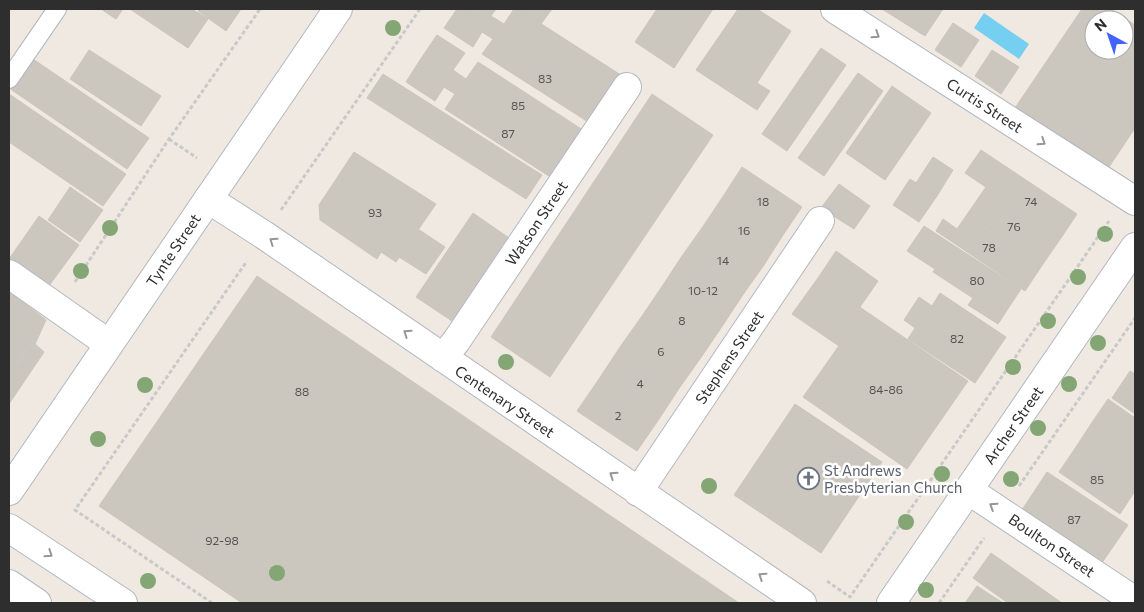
<svg xmlns="http://www.w3.org/2000/svg" width="1144" height="612" font-family="Commissioner,sans-serif">
<rect width="100%" height="100%" fill="#efe9e1"/>
<path fill="#75cff0" d="M984,13l45,31 -10,15 -45,-31z"/>
<path fill="#cbc7bf" stroke="#cbc5ba" fill-rule="evenodd" d="M101,9h22l-7,10z
M130,9h62l16,10 -20,29z
M200,9h41l-15,22 -28,-20z
M457,9h6l145,93 -15,23 -111,-71 11,-15 -11,-7 -9,15 -29,-19z
M463,9h33l-5,7 13,8 10,-15h4l106,68 -16,25z
M518,9h34l-11,15z
M657,9h56l-39,59 -39,-26z
M738,9h19l34,22 -34,52 13,8 -13,19 -61,-40z
M882,9h61l-18,27z
M1082,9h29l24,16v103l-28,42 -92,-62zM1094,20h30v30h-30z
M953,23l26,17 -18,27 -26,-17z
M437,35l28,18 -12,17 13,9 12,-17 108,70 -15,25 -151,-97z
M821,48l25,17 -59,86 -25,-17z
M89,50l72,46 -20,30 -71,-47z
M992,50l27,17 -18,27 -26,-18z
M30,57l119,81 -22,31 -118,-81z
M420,60l151,97 -16,23 -110,-71 10,-15 -11,-7 -9,14 -29,-19z
M858,73l25,18 -59,85 -26,-18z
M383,74l159,101 -16,24 -159,-101z
M892,86l39,27 -46,67 -39,-27z
M9,94l117,80 -23,32 -94,-64z
M652,94l61,41 -163,242 -59,-40z
M981,150l96,64 -16,24 -96,-65z
M354,152l82,52 -40,58 -15,-10 -4,7 -57,-39 -1,-15z
M933,157l20,13 -16,26 -21,-13z
M742,167l60,40 -19,28 -59,-40z
M910,179l27,17 -18,26 -26,-17z
M839,184l31,22 -16,23 -33,-21z
M70,187l33,23 -23,32 -32,-22z
M986,187l75,51 -18,26 -75,-51z
M724,195l59,40 -19,30 -60,-40z
M473,213l36,25 -57,83 -36,-24z
M968,213l75,51 -18,27 -89,-60 7,-12 14,10z
M39,216l40,29 -31,42 -39,-28z
M704,225l60,40 -22,31 -60,-40z
M924,226l97,63 -23,35 -30,-19 5,-7 -40,-26 2,-3 -28,-18z
M418,229l27,18 -19,27 -27,-17z
M836,251l42,30 -18,26 -42,-29z
M682,256l60,40 -19,29 -60,-40z
M257,276l482,327h-497l-143,-97z
M818,278l46,32 -25,36 -47,-32z
M663,285l60,40 -21,31 -60,-40z
M9,291l37,29 -11,24 9,8 -35,52z
M940,293l66,44 -31,46 -67,-44 7,-11 -11,-8 15,-23 13,9z
M864,310l104,71 -61,88 -104,-72z
M642,316l60,40 -22,31 -60,-40z
M620,347l60,40 -21,32 -60,-40z
M1130,371l5,3v40l-23,-16z
M599,379l60,40 -22,32 -60,-40z
M1108,399l27,19v35l-44,-29z
M795,404l87,58 -61,91 -87,-58z
M1091,424l44,29v33l-59,-39z
M1076,447l59,39v5l-15,23 -61,-42z
M1047,472l81,53 -29,42 -79,-54z
M991,553l71,50h-54l-35,-25z
M977,586l26,17h-38z"/>
<g fill="none" stroke-linecap="round" stroke-linejoin="round">
<defs>
<path id="service" d="M9,79l48,-70"/>
<path id="minor" d="M835,9l300,192
M208,199l56,36 538,368
M9,274l100,70
M443,358l14,-18 170,-253
M968,490l167,111
M638,492l182,-271
M891,603l244,-356"/>
<path id="tertiary" d="M9,491l329,-482"/>
<path id="secondary" d="M9,528l114,75
M9,584l28,19"/>
</defs>
<use href="#service" stroke="#b4b7c1" stroke-width="20"/>
<use href="#minor" stroke="#b4b7c1" stroke-width="30"/>
<use href="#tertiary" stroke="#b4b7c1" stroke-width="30"/>
<use href="#secondary" stroke="#b4b7c1" stroke-width="30"/>
<path stroke="#c9c9c9" stroke-width="3" stroke-dasharray="4 2.5" stroke-linecap="butt" d="M169,139l28,19
M281,210l139,-201
M75,282l94,-143 91,-130
M9,374l31,-42
M1019,486l116,-168
M827,581l23,16 259,-376
M212,603l-137,-93 172,-249
M939,603l45,-65"/>
<use href="#service" stroke="#fff" stroke-width="18"/>
<use href="#minor" stroke="#fff" stroke-width="28"/>
<use href="#tertiary" stroke="#fff" stroke-width="28"/>
<use href="#secondary" stroke="#fff" stroke-width="28"/>
</g>
<g fill="#84a574">
<circle cx="393" cy="28" r="8"/>
<circle cx="110" cy="228" r="8"/>
<circle cx="1105" cy="234" r="8"/>
<circle cx="81" cy="271" r="8"/>
<circle cx="1078" cy="277" r="8"/>
<circle cx="1048" cy="321" r="8"/>
<circle cx="1098" cy="343" r="8"/>
<circle cx="506" cy="362" r="8"/>
<circle cx="1013" cy="367" r="8"/>
<circle cx="1069" cy="384" r="8"/>
<circle cx="145" cy="385" r="8"/>
<circle cx="1038" cy="428" r="8"/>
<circle cx="98" cy="439" r="8"/>
<circle cx="942" cy="474" r="8"/>
<circle cx="1011" cy="479" r="8"/>
<circle cx="709" cy="486" r="8"/>
<circle cx="906" cy="522" r="8"/>
<circle cx="277" cy="573" r="8"/>
<circle cx="148" cy="581" r="8"/>
<circle cx="926" cy="590" r="8"/>
</g>
<defs><path id="oneway-chevron" d="M-2-3.5L2.5 0L-2 3.5" fill="none" stroke-width="1.6" stroke-linecap="round" stroke-linejoin="round" transform="scale(1.25)"/></defs>
<g stroke="#969696">
<use href="#oneway-chevron" transform="translate(876 35) rotate(33)"/>
<use href="#oneway-chevron" transform="translate(1042 142) rotate(33)"/>
<use href="#oneway-chevron" transform="translate(273 241) rotate(-145)"/>
<use href="#oneway-chevron" transform="translate(407 333) rotate(-145)"/>
<use href="#oneway-chevron" transform="translate(613 475) rotate(-146)"/>
<use href="#oneway-chevron" transform="translate(993 506) rotate(-147)"/>
<use href="#oneway-chevron" transform="translate(49 554) rotate(34)"/>
<use href="#oneway-chevron" transform="translate(762 576) rotate(-146)"/>
</g>
<defs>
<symbol id="church-ring" viewBox="-11 -11 22 22"><circle r="9.5" fill="#fff" stroke="#6b7280" stroke-width="1.5"/><path d="M-1.2-6h2.4v3.5h3.3v2.4h-3.3V6h-2.4V-.1h-3.3v-2.4h3.3Z" fill="#6b7280"/></symbol>
</defs>
<g fill-rule="evenodd">
<use href="#church-ring" x="796" y="466" width="25" height="25"/>
</g>
<g text-anchor="middle" dominant-baseline="central" stroke-width="5" stroke-linejoin="round" paint-order="stroke">
<g font-size="12" fill="#555452">
<text x="545" y="78">83</text>
<text x="518" y="105">85</text>
<text x="508" y="133">87</text>
<text x="763" y="201">18</text>
<text x="1031" y="201">74</text>
<text x="375" y="212">93</text>
<text x="1014" y="226">76</text>
<text x="744" y="230">16</text>
<text x="989" y="247">78</text>
<text x="723" y="260">14</text>
<text x="977" y="280">80</text>
<text x="703" y="290">10-12</text>
<text x="682" y="320">8</text>
<text x="957" y="338">82</text>
<text x="661" y="351">6</text>
<text x="640" y="383">4</text>
<text x="886" y="389">84-86</text>
<text x="302" y="391">88</text>
<text x="618" y="415">2</text>
<text x="1097" y="479">85</text>
<text x="1074" y="519">87</text>
<text x="222" y="540">92-98</text>
</g>
<g font-size="15" fill="#2e2e2e" stroke="#fff">
<text transform="translate(985 105) rotate(33)">Curtis Street</text>
<text transform="translate(536 223) rotate(-56)">Watson Street</text>
<text transform="translate(173 250) rotate(-56)">Tynte Street</text>
<text transform="translate(729 357) rotate(-56)">Stephens Street</text>
<text transform="translate(505 401) rotate(34)">Centenary Street</text>
<text transform="translate(1013 425) rotate(-55)">Archer Street</text>
<text transform="translate(1052 545) rotate(34)">Boulton Street</text>
</g>
<g font-size="15" fill="#5b616d" stroke="#fff" text-anchor="start">
<text x="824" y="470">St Andrews<tspan x="824" dy="17">Presbyterian Church</tspan></text>
</g>
</g>
<rect width="1144" height="612" fill="none" stroke="#2e2e2e" stroke-width="20"/>
<g transform="translate(1109 35) rotate(320)"><circle r="24" fill="#ffffff" stroke="#ababab"/>
<path d="M0-4L9 19L0 12L-9 19Z" fill="#4264fb"/>
<text y="-8" font-size="14" font-weight="bold" text-anchor="middle" fill="#2e2e2e">N</text>
</g>
</svg>
